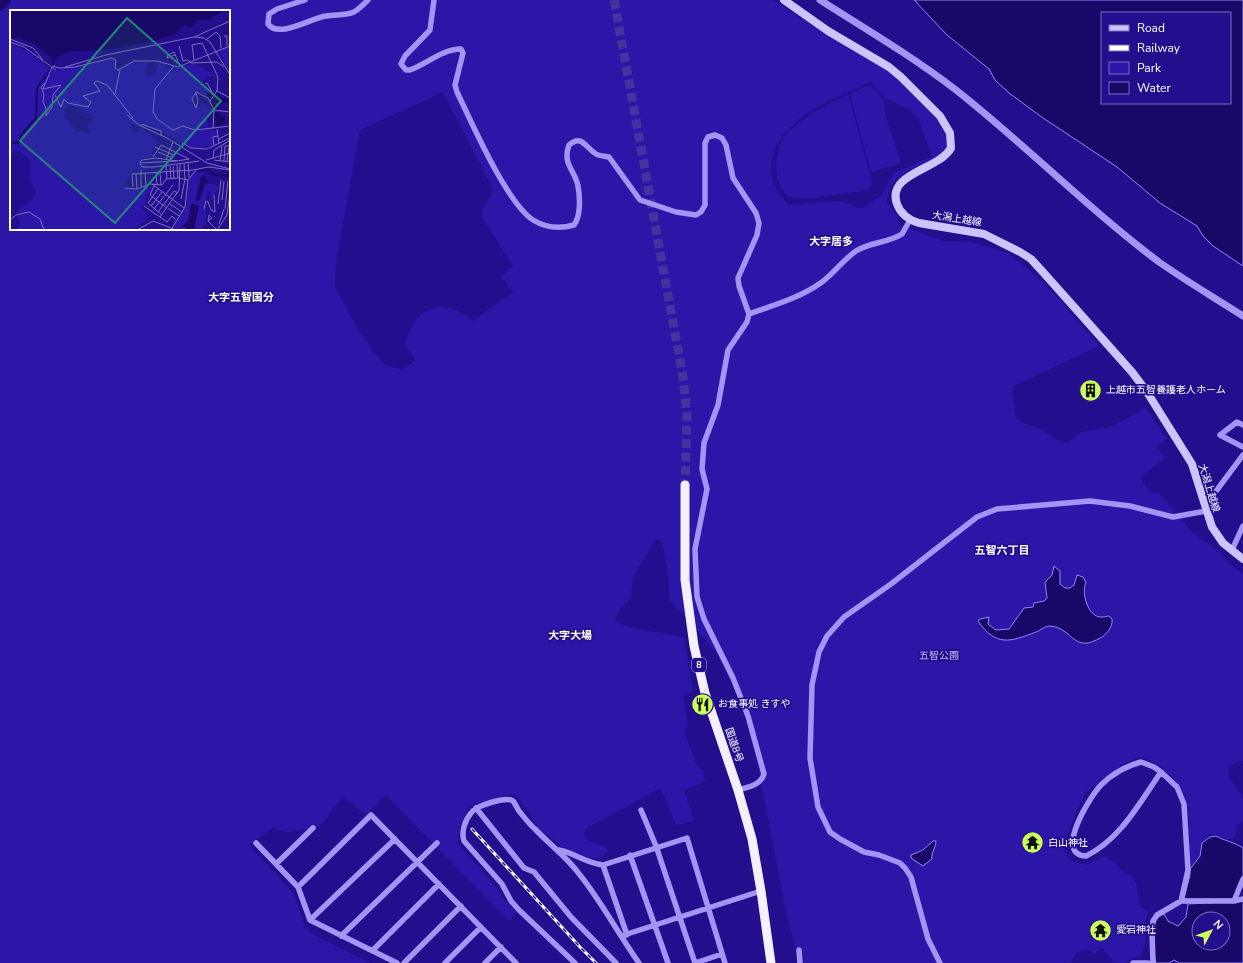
<svg xmlns="http://www.w3.org/2000/svg" width="1243" height="963" font-family="'Nunito Sans','Noto Sans JP',sans-serif">
<rect width="100%" height="100%" fill="#230f8d"/>
<path fill="#2b16a8" fill-rule="evenodd" d="M0,0h774c18,12 37,25 56,37 17,11 35,20 52,30 17,10 56,47 64,65 3,7 2,14 -2,20 -3,3 -6,5 -10,7 -22,12 -46,13 -47,44l10,13 2,9 45,16 26,1 38,11 26,21 27,27 38,45 -87,41 4,31 7,5 20,7 19,13 7,-1 12,-10 30,-5 28,-15 6,-5 22,32 -10,8 8,11 -25,19 10,17 8,-2 34,40 29,21 7,10 15,11v187c-32,6 -3,27 0,38 0,6 0,15 0,22l-7,5c3,22 -14,10 -26,8 -11,8 -7,26 -20,32 -1,-18 1,-50 -4,-66 -7,-20 -26,-38 -46,-43l-17,7 -38,29 -23,53 8,15 16,4 19,-9c11,6 15,16 27,20l4,7 4,23 8,6 -5,16 3,14 -6,15 -11,2 -3,4h-12l-12,-15 -9,6 -4,-4c-10,-1 -15,4 -18,13h-272l-15,-61 -25,-131 -15,-59 -11,-27 -18,-34 -45,-51 -3,-31 -5,-28 -6,-2 -23,38 -2,21 -10,11 -6,10c8,12 54,13 69,19l9,53 -10,5 5,29 -4,6 13,35 6,5 2,9 -4,4 -17,6 10,31 -18,4 -15,-37 -75,40 -2,6 2,6 19,7 3,4 -8,7h-9l-30,-12 -22,-18 -21,-31 -9,-3 -40,13 -9,18 -2,19 36,40 13,19 9,9 -7,9 -123,-126 -19,20 -24,-18 -24,30 -33,5 -14,-4 -23,17 45,49 10,30 6,9 60,30h-370zM11,11h218v218h-218zM870,82l15,16 25,12 9,10 13,37 -38,16 -13,23 -21,13 -19,-8 -53,4c-5,-7 -12,-15 -15,-24 -13,-56 58,-81 97,-99zM443,92l51,99 -12,18v8l31,49 -12,10 12,16 -40,29c-23,-19 -48,-21 -63,9 -3,5 -6,12 -3,17 2,5 6,9 8,13l-12,10 -19,-5 -27,-37 -22,-42 1,-24 24,-132z
M867,86h4l14,16v13l16,48 -30,9 -21,-78z
M848,94l24,89 -4,7 -57,8 -23,-1c-2,-3 -5,-6 -7,-10 -9,-14 -5,-43 7,-55 17,-16 39,-27 60,-38z"/>
<path fill="#190868" stroke="#9586f7" fill-rule="evenodd" d="M914,0h329v266l-30,-20 -10,-10 -6,-10 -37,-23 -43,-36 -74,-49 -34,-25 -14,-13 -6,-11 -42,-34zM1102,13h128v90h-128z
M1054,566l6,5v13l5,4h5l4,-3 3,-10 6,2 3,5c-5,11 2,36 16,35 3,0 5,-1 7,-1l3,3c1,7 -4,14 -10,18 -30,18 -28,-9 -52,-11 -5,0 -9,4 -14,6 -26,10 -40,15 -58,-11l2,-2 9,-2 -1,7 8,6 13,-1 15,-21 9,-1 1,-4 10,-2 3,-3 -2,-16 7,-7z
M1216,836c9,5 18,6 27,12v27l-10,24h-49l6,-24v-6l10,-13 2,-13 8,-6z
M933,841h3c0,7 -5,11 -4,18l-9,7 -12,-8v-3l12,-5z
M1243,901v62h-64l-5,-3 -5,3h-13c-3,-9 -4,-35 0,-43 2,-3 5,-5 8,-6l4,7 10,5 8,-9 2,-13zM1199,919h24v24h-24z"/>
<g fill="none" stroke-linecap="round" stroke-linejoin="round">
<path stroke="#190868" stroke-width="10" d="M0,6l6,-6"/>
<path stroke="#44339e" stroke-width="9" stroke-dasharray="9 4.5" stroke-linecap="butt" d="M614,0l69,377 4,38 -2,70"/>
<path stroke="#a395f3" stroke-width="5.5" d="M305,0l-28,9 -8,5 -1,10c11,15 43,-6 58,-8 9,-2 19,0 28,-4 5,-3 10,-8 14,-12
M434,0l-4,30 -25,26 -4,8 5,6h4c17,-6 32,-21 51,-21l2,4 -8,32 2,7c15,31 49,110 76,128 13,8 27,9 41,5 7,-9 6,-28 4,-39 -3,-16 -16,-22 -9,-41 13,-11 16,2 27,9 3,2 9,2 13,3l31,43 36,12 20,3 5,-3 4,-7v-62l3,-6 7,-2 7,3 4,7 7,33 23,35 3,10 -2,12 -19,43 1,8 10,28 -2,8 -19,28 -10,55 -14,38 -2,26 5,20 -12,60 2,48 7,22 29,59 15,38 16,58c-3,11 -16,13 -26,16
M749,314c25,-9 51,-16 73,-32 12,-9 21,-22 34,-31 14,-9 32,-8 46,-17l8,-14
M1243,425l-6,-3 -17,13 23,12
M1205,506l38,-51
M1232,550l11,-24
M1141,762l13,5 7,5c-21,30 -41,68 -75,84 -33,-1 5,-61 15,-71 11,-11 25,-19 40,-23z
M1161,772l16,15 7,17 4,66 -7,31
M476,808l48,60 10,4 37,45 45,46
M641,810l15,36 39,117
M256,843l42,44 12,33 87,43
M559,850c16,3 26,13 44,15l84,-27 38,125
M630,855l38,108
M276,864l37,-36
M603,865l24,70
M298,887l73,-72 145,148
M1234,901l9,-22
M310,920l85,-81
M341,936l96,-93
M621,936l140,-45
M373,950l66,-66
M799,950l1,13
M404,963l57,-57
M445,963l36,-36
M485,963l16,-16
M575,963l-56,-53 -8,-9 -9,-17 -38,-43c-3,-9 1,-21 7,-28 4,-7 35,-17 42,-12 2,2 4,7 6,10 5,6 10,13 16,18 15,16 32,28 45,46 21,26 39,60 59,88
M695,963l27,-9
M940,963l-12,-24 -17,-62 -6,-9 -5,-5 -21,-8 -15,-3 -24,-13 -10,-7 -12,-25 -8,-49 2,-73 7,-33 8,-16 17,-19 47,-33 86,-67 20,-8 93,-8 40,5 43,11 33,-6
M1133,963h15
M1153,963l-1,-32 1,-10 4,-6 24,-14h53l9,-2"/>
<path stroke="#a395f3" stroke-width="7" d="M820,0c46,29 93,57 136,90 70,55 132,119 203,172 27,19 56,36 84,54"/>
<path stroke="#cec4fd" stroke-width="8" d="M784,0l44,31 61,36 12,10 39,39 10,17 1,15c-12,22 -65,25 -54,56 4,11 12,16 22,19l65,11 36,18 11,7 11,12 90,101 15,20 45,72 20,63 11,16 20,16"/>
<path stroke="#f4f0ff" stroke-width="9" d="M685,485v95l9,66 11,47 33,97 14,49 9,52 10,72"/>
<defs>
<path id="rail" d="M472,829l108,118 16,16"/>
</defs>
<use href="#rail" stroke="#fff" stroke-width="3"/>
<use href="#rail" stroke="#230f8d" stroke-width="1.5" stroke-dasharray="4.5" stroke-linecap="butt"/>
</g>
<defs>
<symbol id="building-disc" viewBox="-11 -11 22 22"><circle r="9.5" fill="#cbff57" stroke="#230f8d"/><path d="M-4-6H4V6H1V3H-1V6H-4ZM-2.5-4.3h1.7v1.8h-1.7ZM.8-4.3h1.7v1.8H.8ZM-2.5-1h1.7V.8h-1.7ZM.8-1h1.7V.8H.8Z" fill="#111"/></symbol>
<symbol id="restaurant-disc" viewBox="-11 -11 22 22"><circle r="9.5" fill="#cbff57" stroke="#230f8d"/><path d="M-5-6h1v4h1v-4h1v4h1v-4h1v5L-1.5 .5V6h-2V.5L-5-1ZM5-6V6H3V1.5H1.5Q1.5-4 5-6Z" fill="#111"/></symbol>
<symbol id="temple-disc" viewBox="-11 -11 22 22"><circle r="9.5" fill="#cbff57" stroke="#230f8d"/><path d="M0-6L5-2H3V0L6.5 2.5H4V6H1.5V3h-3V6H-4V2.5H-6.5L-3 0V-2H-5Z" fill="#111"/></symbol>
</defs>
<g fill-rule="evenodd">
<use href="#building-disc" x="1078" y="378" width="25" height="25"/>
<use href="#restaurant-disc" x="690" y="692" width="25" height="25"/>
<use href="#temple-disc" x="1020" y="830" width="25" height="25"/>
<use href="#temple-disc" x="1088" y="918" width="25" height="25"/>
</g>
<g text-anchor="middle" dominant-baseline="central" stroke-width="3.5" stroke-linejoin="round" paint-order="stroke">
<rect fill="#230f8d" stroke="#bdb7dd" stroke-width="1" x="692" y="658" width="14" height="14" rx="3"/>
<g font-size="9" font-weight="bold" fill="#fff">
<text x="699" y="665">8</text>
</g>
<g font-size="10" fill="#fff" stroke="#230f8d">
<text transform="translate(957 219) rotate(9)">大潟上越線</text>
<text transform="translate(1209 488) rotate(73)">大潟上越線</text>
<text transform="translate(734 745) rotate(71)">国道8号</text>
</g>
<g font-size="10" fill="#fff" stroke="#230f8d" text-anchor="start">
<text x="1106" y="390">上越市五智養護老人ホーム</text>
<text x="718" y="704">お食事処 きすや</text>
<text x="1048" y="843">白山神社</text>
<text x="1116" y="930">愛宕神社</text>
</g>
<g font-size="10" fill="#c6bdfe" stroke="#230f8d">
<text x="939" y="656">五智公園</text>
</g>
<g font-size="11" font-weight="bold" fill="#fff" stroke="#230f8d">
<text x="831" y="241">大字居多</text>
<text x="241" y="297">大字五智国分</text>
<text x="1002" y="550">五智六丁目</text>
<text x="570" y="635">大字大場</text>
</g>
</g>
<g transform="translate(10 10)">
<rect width="220" height="220" fill="#230f8d"/>
<path d="M0,33l17,8 21,16 9,2 58,-10 1,12 15,-8 17,-1 -3,12 3,2 7,-2 3,-11h5l4,7 25,-6 11,3 1,3 7,2 1,2 4,1 1,3 -5,-2 -7,2 -4,6 7,4 -1,9 -6,-5h-6l-4,10 3,6 9,-4 9,6 -6,6 3,12 -8,-1 -1,2 17,1 1,6h-5v10l-22,2 -30,-16 -16,-6h-8l-7,-4 4,11 8,-5 18,15h-6l-2,11 3,2 -12,2 -3,5 14,6 -22,2 -7,14v3l14,2 14,-4 -8,13 2,4 -5,4 6,11 -14,12h-117l3,-7 -4,-11 16,-12 4,-8 -6,-12v-20l-4,-5 -12,-6 -4,12zM57,95l14,3 2,4 10,3 -1,6 -5,5 4,7 -15,-2 -12,-15zM220,37v24l-2,1 -10,-23zM197,159l-7,10 -5,19 1,4 4,-2 6,-16 7,-1 5,4 -7,15 -1,-10 -4,-1v33l-4,2v4h-26l-2,-4 13,-21 2,-26 7,-8z" fill="#2b16a8" fill-rule="evenodd"/>
<path d="M0,0h220v2l-7,-1 -14,9h-10l-9,7 -6,-2 -9,9 -21,7 -41,8 -46,3 -14,7 -20,-16 -13,-5h-10zM201,80l3,6 3,-4 4,2v5l5,-2 4,5 -8,1 -4,7 -6,-2 -2,-4 2,-1 -6,-9zM203,102h5l4,5 4,-1 -3,9 -6,2zM192,165l7,7 -5,2 -3,12 -5,5zM181,194l8,1 -5,25h-8l1,-3h-6l7,-6z" fill="#190868"/>
<path fill="none" stroke="#190868" stroke-width="2" d="M0,134l10,-2 1,-7 15,-17 1,-30 12,-16 5,-13M188,162l9,-3 8,6 15,1"/>
<path fill="none" stroke="#7b6fbb" stroke-width="1" d="M214,26h3v10M185,27l9,1 6,4 20,33M0,29l23,9 10,12M197,29l9,-7 4,4 1,12M0,32l14,5 32,23M169,36l4,15 5,-1 3,3 26,-1 7,5M165,45l-8,3 1,-3 6,-3 6,14M184,50l-2,-15 10,-2 16,34 -1,14 -7,10M42,56l8,2 15,-1 37,-9 4,2 -1,8 3,2 16,-9h23l21,6 52,-21M164,56l-19,23 -2,23 4,7 16,11 10,-4 12,4 35,-4M55,57l41,-12 88,-18 36,-16M35,73l-4,4 3,7 -1,8 3,6v8l6,-9 1,-12 8,-10 -18,4 9,-22M195,74l2,-1 7,13M207,81l13,7M186,82l12,6 6,12 16,2M186,82l2,10 -2,6 -4,-9zM105,84l5,-24M45,85l6,12 3,-8 4,4 20,4 3,-5 -8,-6 17,-5 -6,-8 3,-2 10,4 26,33M117,105l12,10 28,13 40,25 23,6M131,114l20,7v5M203,119l1,-19M207,119l2,15M209,129l11,-6M172,133l9,5 16,1 23,-11M204,136l-1,-9 5,-1M145,137l19,8M148,142l15,6M143,147l8,-12 28,14 -12,2M203,148l1,-8 15,-9M156,150l7,-18M196,150l24,-7M204,150l16,2M210,151l2,-15M214,151l1,-15h5M217,151l3,-21M178,152l1,15M130,153l37,-2 -21,-3 -14,2 -2,3v1l2,3h12l45,-6M167,155l1,13M156,156l1,13M160,156l1,13M163,156l1,13M131,160v17M146,162l1,13M150,162l1,13M135,163l1,12M126,164l1,15M142,174l32,24M144,176l-4,9 17,13M123,177l-1,-13 60,-4 17,-3 21,3M115,178l12,1 13,-5 12,1 4,-6 12,-1 10,2M148,179l-10,14 14,12M171,189l4,-20 -1,-16M212,190l2,-19M160,194l12,8M208,194l3,-24M134,196l23,16 5,-6 4,4M141,196l11,-14M158,198l11,8M144,199l19,-24M194,199l2,-8 2,1 3,8 4,2 -1,-17M215,199l3,-28M148,202l16,-21 4,2M150,207l19,-27 1,-26M0,210l6,-5 13,-3 11,7 4,11M198,211l4,-3 -3,-3 -1,6 9,9M209,214l5,-15M127,220l16,-9 23,9M161,220l14,-23 3,-27 8,-10M207,220l10,-15 3,-22"/>
<path fill="#27847c" fill-opacity="0.15" stroke="#27847c" stroke-width="2" d="M117,8l94,83 -106,122 -95,-82z"/>
<rect width="220" height="220" fill="none" stroke="#fff" stroke-width="2"/>
</g>
<rect x="1101" y="12" width="130" height="92" fill="#230f8d" stroke="#7b6fbb"/>
<rect x="1109" y="25" width="20" height="6" fill="#cec4fd" stroke="#7b6fbb"/>
<text x="1137" y="32" font-size="12" fill="#ffffff">Road</text>
<rect x="1109" y="45" width="20" height="6" fill="#ffffff" stroke="#7b6fbb"/>
<text x="1137" y="52" font-size="12" fill="#ffffff">Railway</text>
<rect x="1109" y="62" width="20" height="12" fill="#2b16a8" stroke="#7b6fbb"/>
<text x="1137" y="72" font-size="12" fill="#ffffff">Park</text>
<rect x="1109" y="82" width="20" height="12" fill="#190868" stroke="#7b6fbb"/>
<text x="1137" y="92" font-size="12" fill="#ffffff">Water</text>
<g transform="translate(1211 931) rotate(49)"><circle r="19" fill="#230f8d" stroke="#7b6fbb"/>
<path d="M0-3L7 15L0 10L-7 15Z" fill="#cbff57"/>
<text y="-6" font-size="11" font-weight="bold" text-anchor="middle" fill="#ffffff">N</text>
</g>
</svg>
